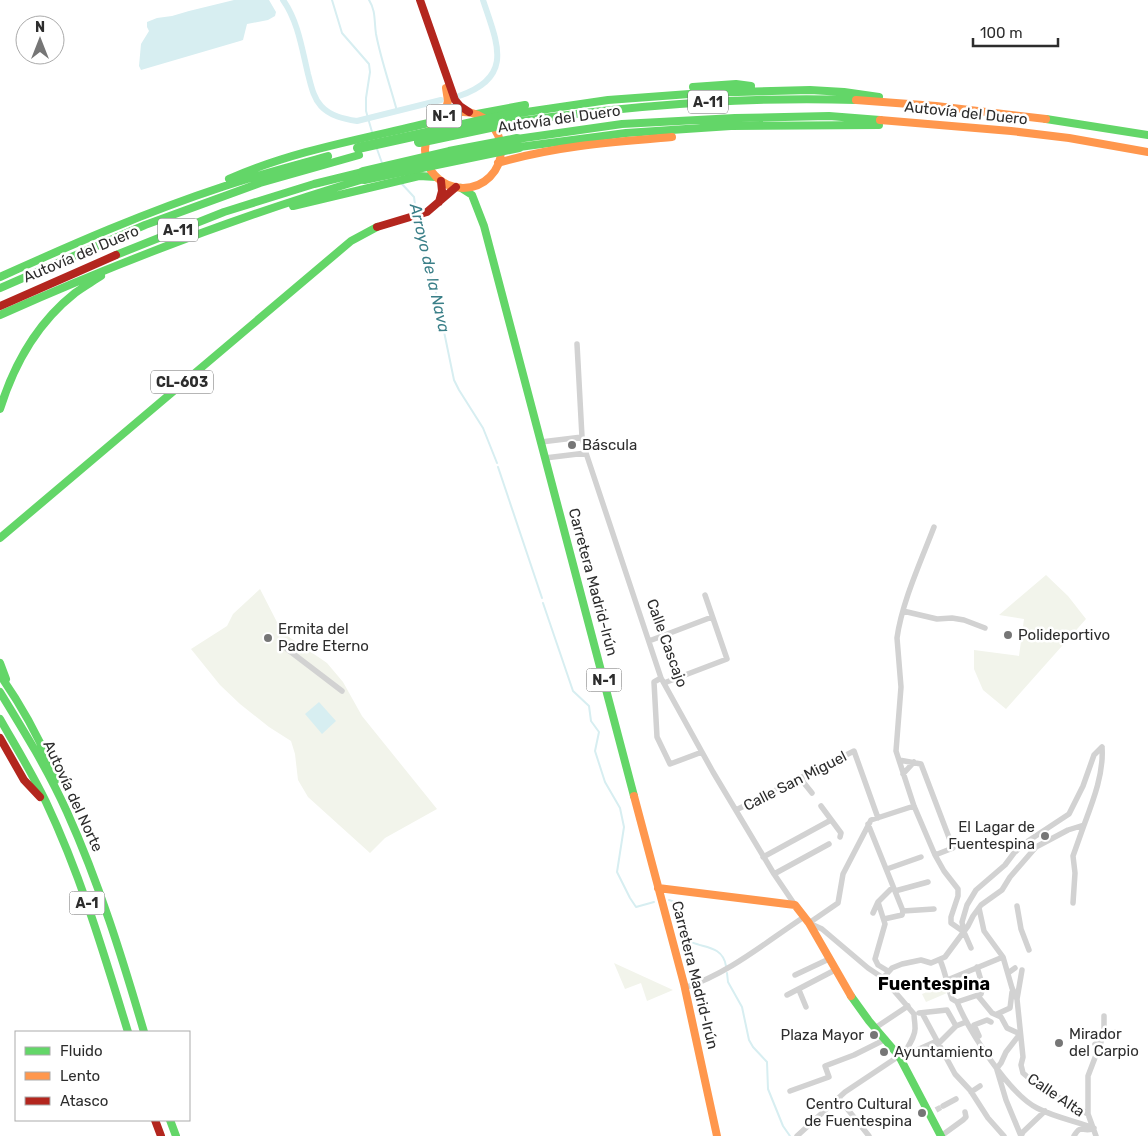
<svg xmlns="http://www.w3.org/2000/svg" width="1148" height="1136" font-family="Rubik,sans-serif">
<rect width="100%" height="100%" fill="#fff"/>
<path fill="#f2f4eb" d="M1046,575l22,21 18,23 -80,90 -23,-19 -9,-21v-19l45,6 5,-37 -25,-4z
M260,589l19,37 10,11 38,26 16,19 19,34 75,93 -52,29 -15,15 -62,-56 -10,-17 -3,-26 -4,-13 -22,-14 -29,-23 -20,-19 -29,-36 36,-23 6,-12z
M614,963l59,27 -26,11 -6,-18 -16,6z
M944,985l3,8 -21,9 -4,-8z"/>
<path fill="#d7eef1" d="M234,0h35l7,12 -1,4 -7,4 -21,4 -4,16 -3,1 -99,29 -2,-4 2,-22 8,-13 -2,-4v-5l10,-4 15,-2 17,-5z
M319,702l17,19 -14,13 -17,-20z"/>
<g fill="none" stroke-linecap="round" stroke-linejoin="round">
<path stroke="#d7eef1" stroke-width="2" d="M332,0l10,33 27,31 1,8 -4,26v13l6,21
M369,0c7,11 5,21 7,34 5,26 14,51 21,77
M377,149l5,14
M402,184l12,13 2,15
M417,219l4,26 14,43 19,92 5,10 24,38 14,35
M498,467l44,131
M543,603l30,88 16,15 2,15 8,11 -4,19 10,31 15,26 4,19 -7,45 13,26 6,9 18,-5
M669,900c17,4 11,27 17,37 8,13 36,4 40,29
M727,973l1,9 14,25 7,33 4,7 14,15 1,27 15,37 7,10"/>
<path stroke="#d7eef1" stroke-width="6" d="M283,0c15,21 19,49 25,74 3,11 5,23 13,32 9,10 23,13 36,15l84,-21
M459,96c56,-19 38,-53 24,-96"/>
<path stroke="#d5d5d5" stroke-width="5.5" stroke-dasharray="5.5 3" stroke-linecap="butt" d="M936,1110l7,-4"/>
<path stroke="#d2d2d2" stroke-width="5.5" d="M577,344l5,93
M541,442l41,-5 4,16
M545,458l41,-5 75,225 52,94 61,102 21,31
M934,527c-13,34 -32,75 -37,111l4,49 -5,64 18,55 21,49 9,16 14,18v7l-7,21v6l13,9
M903,611l34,8 15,-1 12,2 21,8
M649,641l63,-24
M287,649l55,42
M661,678l-7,4 3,55 13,27 32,-12
M664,683l63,-24 -22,-64
M899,760l22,4 32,84 -18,7
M903,774l11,-12
M800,778l12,15
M821,806l20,27 -1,4
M736,810l118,-59 24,67
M868,824l35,87 31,-2
M763,857l68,-37
M887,869l34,-12
M774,874l55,-30
M895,891l33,-9
M878,902l7,22 -10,35 3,6 10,6
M1073,903l2,-30 -2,-17 11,-31
M1017,906l4,23 8,21
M979,908l5,23 19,26 9,31 5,11 6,58 -2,8 2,8 15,13 50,28 8,22
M873,913l5,-11 15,-15
M884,919l18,-4 1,-4
M809,923l29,-20 5,-29 28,-54 43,-14
M971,948l-7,-16 -2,-10 5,-17 9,-15 29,-25 9,-12 11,-10 44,-29 14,-28 11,-31 8,-8
M940,960c6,13 7,26 12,39l5,3
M1008,973l7,-5
M795,975l34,-16
M883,978l9,-10 10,-4 19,-4 10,3 14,-6 23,-31 5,-10 8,-11 21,-15 8,-13 26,-30 32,-17 16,-5c9,-24 20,-52 18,-78
M945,981l58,-24
M684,988c44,-14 82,-46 120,-71
M799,990l7,17
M787,995l48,-25
M978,996l14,17 9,4 6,11 13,6
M1017,999l5,-29
M957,1002c12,29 52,92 80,106 17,9 38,13 57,20
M957,1002l24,-8 2,-7 -6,-20
M919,1013l28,-3 9,16
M922,1013l33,61 15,16 18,28 16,18
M997,1014l13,-6 2,-16
M875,1028l33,-22
M979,1036l-5,-11 13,-5 4,2
M1104,1037v-21
M938,1044l18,-18 10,-4
M1095,1044l12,-10 8,-2
M905,1052l12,-2 20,-9
M997,1068l4,-5 5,-11 14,-18
M997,1070l9,30 15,36
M790,1091l39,-14 -4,-11 29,-11 32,-16
M971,1092l9,-6
M841,1101l28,35
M943,1106l13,-7
M1088,1114v-38l13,-34
M797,1136l48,-44 60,-40c4,-7 11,-17 10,-25 0,-5 -1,-8 -1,-13l-31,-36 -15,-10 -46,-39 -13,-6
M941,1136l22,-16 3,-3 -1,-5
M1021,1136l2,-4 22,-21
M1074,1136c7,-12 8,-4 18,-7"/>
<path stroke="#63d668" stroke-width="8" d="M693,87l43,-3 15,2
M477,114l48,-9
M513,114l95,-14 95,-7 107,-3 34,2 35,5
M1046,119l102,16
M514,122c113,-16 227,-26 342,-22
M517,139l105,-15 113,-6 94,-2 51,4
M519,147l107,-14 105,-7 148,-1
M229,179c65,-29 139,-41 208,-58
M461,188l11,7 12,31 150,570
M293,206l126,-30 17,1
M116,255l108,-43 90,-28 49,-12
M0,277c73,-33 146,-65 222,-90 35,-12 71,-21 106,-31
M0,288l145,-63 115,-42 99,-28
M0,315c119,-53 239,-99 364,-136
M0,409c14,-45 37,-86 75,-116 8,-6 17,-11 26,-17
M0,538l351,-297 26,-14
M0,663l6,16
M0,675c23,33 42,67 56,105
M0,692c24,39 48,78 67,120 32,71 55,145 77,220
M0,719c16,28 32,54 46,83 35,74 58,152 82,230
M851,996l18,25 30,35 42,80
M170,1120l6,16"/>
<path stroke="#ff974d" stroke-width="8" d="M856,100l80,6 110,13
M425 150a38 38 0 1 1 76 0a38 38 0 1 1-76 0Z
M444,116l4,-15 -2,-13
M880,120l131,11 58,7 79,14
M498,163c57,-17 115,-21 174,-26
M634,796l50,188 33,152
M658,888l137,17 14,18 42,73"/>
<path stroke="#b3261e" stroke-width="8" d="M420,0l35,100 5,6 9,6
M439,202l3,-11 -1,-10
M377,227l50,-15 29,-25
M0,306l116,-51
M0,738l24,42 16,17
M155,1120l6,16"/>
<path stroke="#63d668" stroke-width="10" d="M419,142l95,-20
M358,148l155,-34
M363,172l86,-20 68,-13
M364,179l155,-32"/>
</g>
<g fill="#767676" stroke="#fff" stroke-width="2">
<circle cx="572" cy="445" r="5"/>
<circle cx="1008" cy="635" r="5"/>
<circle cx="268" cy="638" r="5"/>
<circle cx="1045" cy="836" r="5"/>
<circle cx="874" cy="1035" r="5"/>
<circle cx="1059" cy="1043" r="5"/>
<circle cx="884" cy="1052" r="5"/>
<circle cx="922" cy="1113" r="5"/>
</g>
<g text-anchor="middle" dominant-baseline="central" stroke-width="5" stroke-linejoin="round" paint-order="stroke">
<g fill="#fff" stroke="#6c6c6c" stroke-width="1">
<rect x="688" y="90.5" width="40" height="23" rx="4"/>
<rect x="426.5" y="104.5" width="35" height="23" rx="4"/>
<rect x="158" y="218.5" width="40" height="23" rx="4"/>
<rect x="151" y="370.5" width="62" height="23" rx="4"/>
<rect x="586.5" y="668.5" width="35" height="23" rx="4"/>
<rect x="69.5" y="891.5" width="35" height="23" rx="4"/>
</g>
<g font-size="14" font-weight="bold" fill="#2d2d2d">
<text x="708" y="102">A-11</text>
<text x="444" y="116">N-1</text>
<text x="178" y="230">A-11</text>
<text x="182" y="382">CL-603</text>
<text x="604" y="680">N-1</text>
<text x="87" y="903">A-1</text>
</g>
<g font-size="15" fill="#2d2d2d" stroke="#fff">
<text transform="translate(966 113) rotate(6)">Autovía del Duero</text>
<text transform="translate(559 119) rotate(-8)">Autovía del Duero</text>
<text transform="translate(81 254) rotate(-23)">Autovía del Duero</text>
<text transform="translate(593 582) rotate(75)">Carretera Madrid-Irún</text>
<text transform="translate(667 643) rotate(70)">Calle Cascajo</text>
<text transform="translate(795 781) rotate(-27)">Calle San Miguel</text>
<text transform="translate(73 796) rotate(65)">Autovía del Norte</text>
<text transform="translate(695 975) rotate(76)">Carretera Madrid-Irún</text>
<text transform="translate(1056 1095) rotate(34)">Calle Alta</text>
</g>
<g font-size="15" fill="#2d2d2d" stroke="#fff" text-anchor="start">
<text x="582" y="445">Báscula</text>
<text x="278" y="629">Ermita del<tspan x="278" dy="17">Padre Eterno</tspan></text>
<text x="1018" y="635">Polideportivo</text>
<text x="1035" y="827" text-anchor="end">El Lagar de<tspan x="1035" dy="17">Fuentespina</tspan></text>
<text x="1069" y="1034">Mirador<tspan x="1069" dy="17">del Carpio</tspan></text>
<text x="864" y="1035" text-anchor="end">Plaza Mayor</text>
<text x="894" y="1052">Ayuntamiento</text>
<text x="912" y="1104" text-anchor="end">Centro Cultural<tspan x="912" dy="17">de Fuentespina</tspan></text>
</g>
<g font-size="16" font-style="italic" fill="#3a7f88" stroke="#fff">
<text transform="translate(430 268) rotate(77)">Arroyo de la Nava</text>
</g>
<g font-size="18" font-weight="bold" fill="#000" stroke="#fff">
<text x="934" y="984">Fuentespina</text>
</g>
</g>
<rect x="15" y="1031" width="175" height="90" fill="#ffffff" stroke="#ababab"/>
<rect x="25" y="1047" width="25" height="8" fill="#63d668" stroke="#ababab"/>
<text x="60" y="1056" font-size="15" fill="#2d2d2d">Fluido</text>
<rect x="25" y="1072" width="25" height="8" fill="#ff974d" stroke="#ababab"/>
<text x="60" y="1081" font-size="15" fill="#2d2d2d">Lento</text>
<rect x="25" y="1097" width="25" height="8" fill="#b3261e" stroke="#ababab"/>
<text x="60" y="1106" font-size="15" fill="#2d2d2d">Atasco</text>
<g transform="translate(40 40)"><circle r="24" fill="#ffffff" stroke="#ababab"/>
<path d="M0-4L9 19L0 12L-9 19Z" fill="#767676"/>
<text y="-8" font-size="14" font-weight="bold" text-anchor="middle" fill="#2d2d2d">N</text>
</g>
<path d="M973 38v8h85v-8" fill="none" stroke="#2d2d2d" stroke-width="2.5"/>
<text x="980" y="38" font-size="15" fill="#2d2d2d" stroke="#ffffff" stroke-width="4" paint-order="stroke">100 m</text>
</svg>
